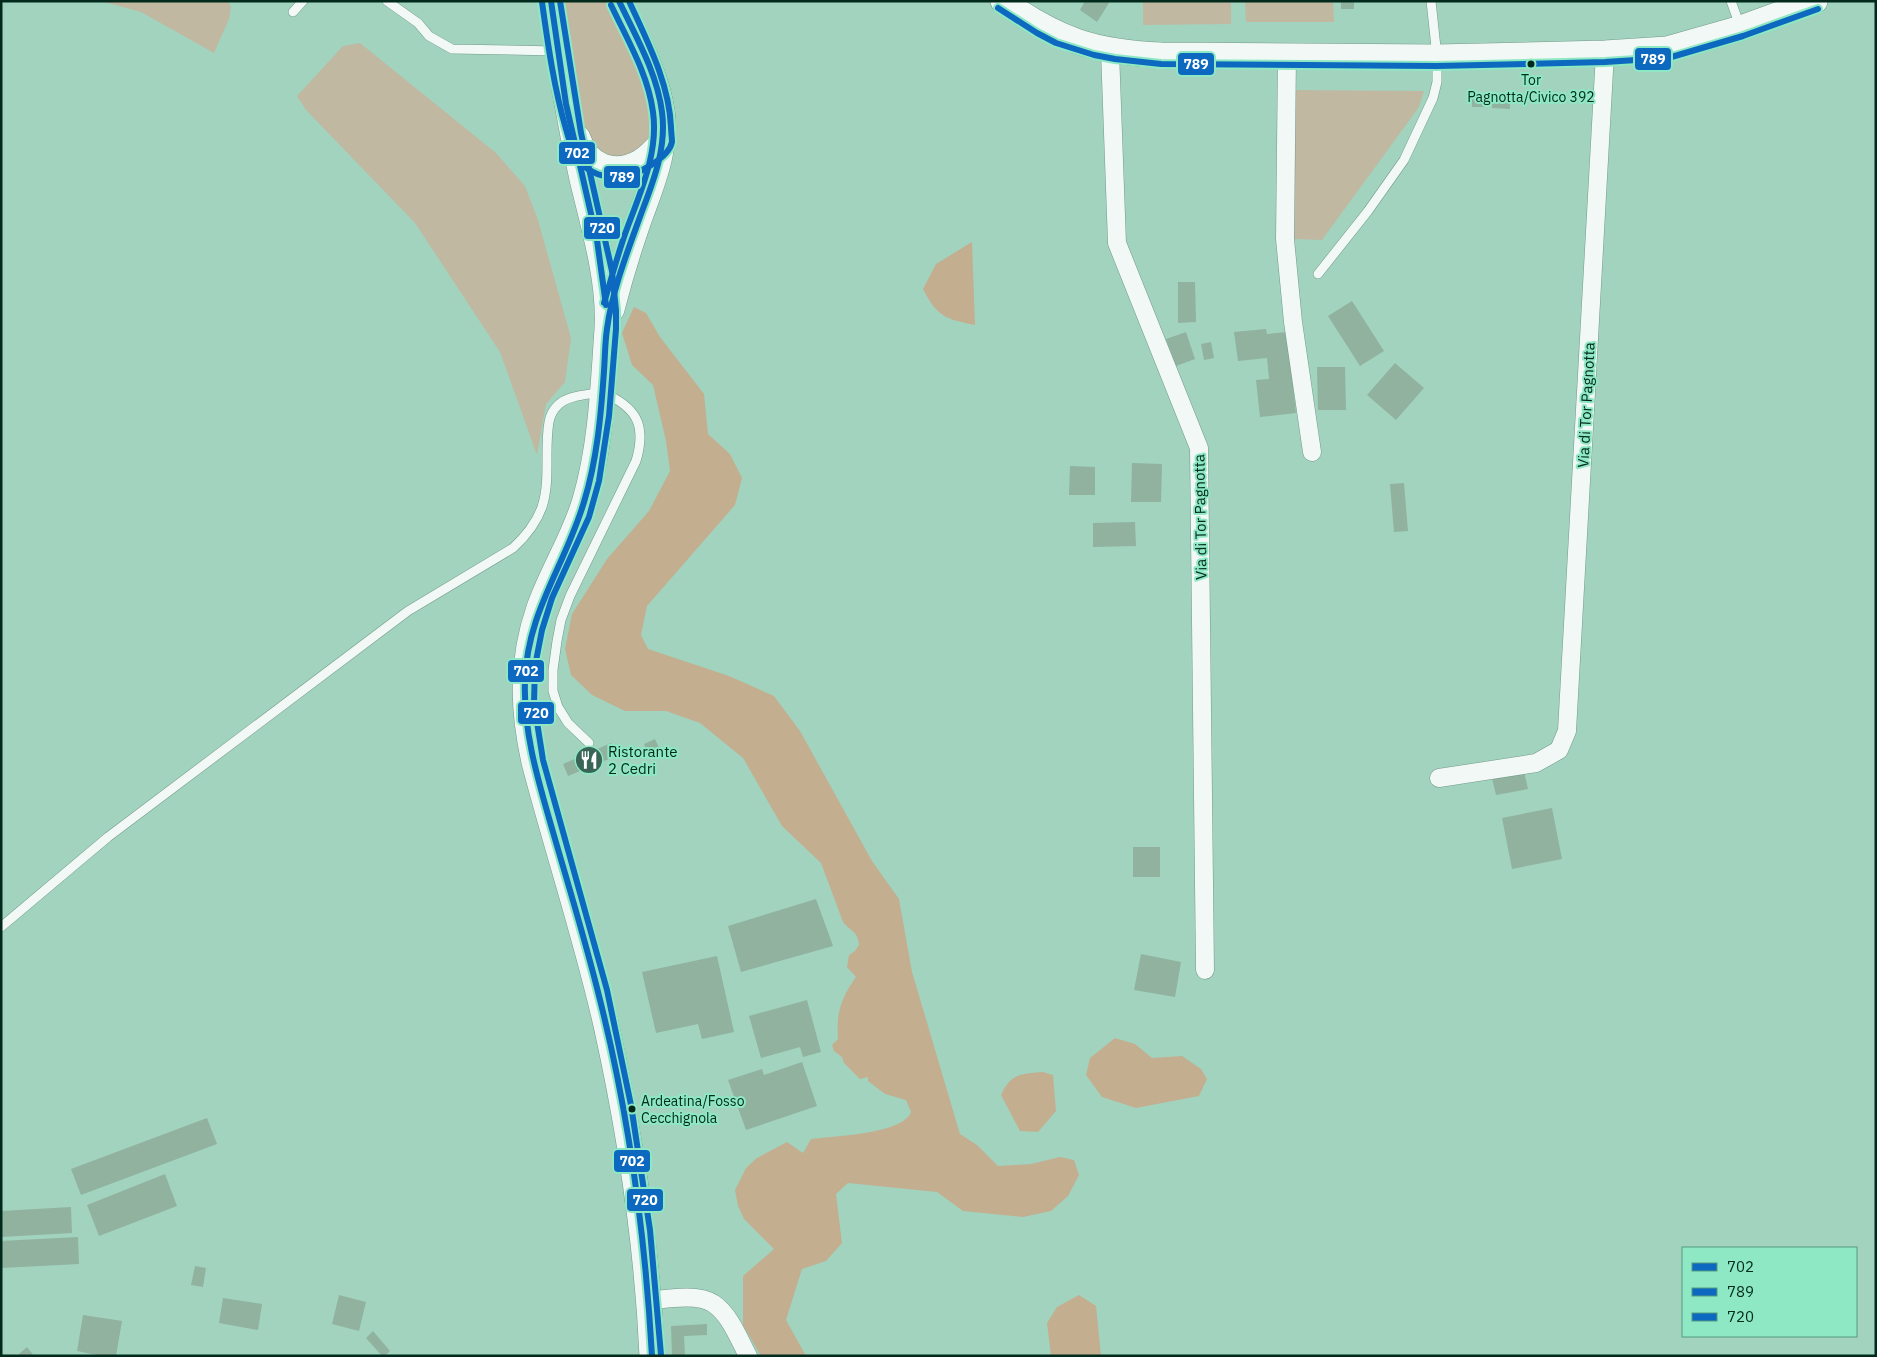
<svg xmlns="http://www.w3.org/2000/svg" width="1877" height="1357" font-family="'IBM Plex Sans',sans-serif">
<rect width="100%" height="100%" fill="#a2d3bf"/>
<path fill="#c0b8a1" d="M101,1h126l4,5 -2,13 -15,34 -73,-41z
M564,1h44c16,36 52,98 41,138 -2,6 -7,11 -10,17l-38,2 -17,-29 -17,-92z
M1143,1h88v23l-88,1z
M1245,1h88l1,21h-88z
M360,43l136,110 29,33 13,34 33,118 -6,44 -19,22 -9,51 -37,-103 -85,-129 -109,-113 -9,-14 46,-50z
M1295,90l129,1 -5,16 -97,133 -29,-1z"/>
<path fill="#c3ae90" d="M972,242l3,83c-29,-6 -38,-8 -52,-36l13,-25z
M634,307l12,6 14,24 44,57 4,40 22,20 12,24 -7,27 -88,101 -6,29 7,14 81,27 45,20 26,35 72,130 27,38 13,73 48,162 17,11 21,21 33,-2 29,-7 14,3 5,15 -11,21 -17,15 -28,6 -60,-6 -26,-19 -89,-9 -12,11 6,49 -16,18 -24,8 -16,51 20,36h-45l-18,-31v-49l31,-27 -30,-30 -6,-13 -3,-16 11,-22 11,-10 30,-16 16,11 8,-14c23,-3 92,-5 100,-27l-5,-12 -21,-6 -17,-13v-4l-8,2 -16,-16 -2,-6 -8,-6 -2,-6 6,-6c-2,-26 3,-41 18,-62l-9,-10 2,-12 6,-4 4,-6c-1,-14 -8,-13 -16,-23l-22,-59 -39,-37 -39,-68 -43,-35 -34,-12h-41l-33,-16 -21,-20 -6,-26 7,-35 35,-55 42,-48 21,-40 -4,-30 -13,-56 -21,-20 -10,-32z
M1115,1038l20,6 17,14 30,-2 19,13 6,10 -8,17 -63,12 -34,-11 -16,-22 4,-17z
M1043,1072l10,3 3,36 -18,21 -18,-1 -19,-36c10,-22 20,-21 42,-23z
M1079,1295l17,11 5,50h-50l-4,-33 10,-16z"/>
<path fill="#90b29f" d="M1085,1h21l3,2 -12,19 -17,-12z
M1341,1h13v8h-13z
M1472,96l12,1v10h-12z
M1492,97h18v12l-18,-1z
M1178,282h17l1,40 -18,1z
M1352,301l32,50 -24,15 -32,-50z
M1266,329l1,5 20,-2 9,81 -36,4 -4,-37 13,-1 -2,-21 -29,3 -4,-29z
M1186,332l9,27 -19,7 -10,-27z
M1211,342l3,16 -10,2 -3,-16z
M1395,363l29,25 -28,32 -29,-25z
M1317,367h28l1,43h-28z
M1132,463l30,1 -1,38h-30z
M1070,466l25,1v28h-26z
M1404,483l4,48 -14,1 -4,-48z
M1135,522l1,24 -43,1v-24z
M655,739l5,11 -12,5 -4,-11z
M611,743l5,13 -48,20 -5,-12z
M1523,767l5,22 -32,6 -5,-21z
M1552,808l10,51 -50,10 -10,-51z
M1133,847h27v30h-27z
M816,899l17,47 -92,26 -13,-46z
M1141,954l40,8 -6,35 -41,-7z
M717,956l17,76 -32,7 -4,-15 -42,9 -14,-61z
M807,1000l14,52 -18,5 -3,-10 -39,11 -12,-42z
M802,1062l15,44 -71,24 -18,-50 34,-11 2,6z
M207,1118l10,26 -136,51 -10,-26z
M165,1174l12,32 -78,30 -12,-31z
M71,1207l1,26 -71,4v-26z
M78,1237l1,27 -78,4v-27z
M195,1266l11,2 -3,19 -12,-2z
M339,1295l27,7 -7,29 -27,-7z
M223,1298l39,6 -4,26 -39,-7z
M83,1315l39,6 -6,35h-14l-25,-5z
M707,1324v11l-23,1 1,20h-13l-1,-30z
M373,1331l17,20 -5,5h-3l-16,-18z
M27,1347l7,9h-14l-1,-2z"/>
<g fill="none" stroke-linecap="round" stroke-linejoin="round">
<defs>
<path id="lane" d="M387,1l31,22 11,13 23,13 105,2
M1731,1l9,25
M293,12l10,-11
M1318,274l50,-63 36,-51 29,-62 4,-16v-25l-6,-56
M1,927l107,-90 300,-226 105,-63c13,-12 23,-24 29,-41 9,-28 2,-57 7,-85 1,-6 4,-12 9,-17 10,-10 30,-10 44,-13 34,15 45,32 34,69l-66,135 -9,24 -4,21 -4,29v21l5,16 10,16 21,20"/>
<path id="street" d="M1110,51l7,192 82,205 6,522
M1287,55l-2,184 8,83 19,130
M1439,778l97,-15 23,-13 8,-19 38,-678
M648,1301c18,-2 50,-8 66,3 16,11 25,35 34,52"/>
<path id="secondary" d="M551,1c8,60 18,119 31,178 11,46 28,102 25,150 -4,57 -6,116 -22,171 -11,38 -33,71 -46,108 -18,52 -17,101 -5,154 23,88 52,175 72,263 24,108 41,220 46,331
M1003,1c55,39 91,51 158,54l276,2 168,-4 62,-4 74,-21 74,-27
M578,138c9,28 36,39 62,24 9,-5 16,-13 23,-21
M612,309c7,-27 15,-54 24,-80 13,-39 32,-76 26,-118 -6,-39 -27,-75 -43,-110"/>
</defs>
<use href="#lane" stroke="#729a8b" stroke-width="10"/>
<use href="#street" stroke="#729a8b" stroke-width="19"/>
<use href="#secondary" stroke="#729a8b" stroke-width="26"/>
<use href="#lane" stroke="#f1f8f5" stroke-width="9"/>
<use href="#street" stroke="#f1f8f5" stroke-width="18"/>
<use href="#secondary" stroke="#f1f8f5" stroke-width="25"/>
<defs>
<path id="bus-1" d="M551,1l15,103 31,136 9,65
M619,1c17,36 38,72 43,111 5,36 -9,70 -21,102 -13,36 -29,77 -34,115 -2,13 -2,28 -3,42 -3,44 -7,89 -20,131 -19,64 -57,110 -59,179 -2,52 14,102 28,151 15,52 31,104 44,156 31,120 48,244 55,368"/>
<path id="bus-2" d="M542,2c6,43 12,86 24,127 3,10 5,20 11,29 10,15 30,22 47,19 14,-3 45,-19 48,-35 0,-5 -1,-10 -1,-15 -2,-45 -24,-86 -42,-126
M998,8l39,25 19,10 38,12 21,4 46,5 276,2 168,-4 63,-4 75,-22 75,-27"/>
<path id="bus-3" d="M560,1l21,132 31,138 4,39v19l-7,87 -10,65 -10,36 -37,81 -10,32 -7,36 -1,37 9,57 64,230 24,115 19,125 11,125
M604,303c7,-23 13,-46 21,-69 14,-39 34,-80 28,-122 -5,-38 -26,-73 -42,-107"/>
</defs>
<use href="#bus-1" stroke="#8de8c3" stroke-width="10"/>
<use href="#bus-2" stroke="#8de8c3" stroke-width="10"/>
<use href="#bus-3" stroke="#8de8c3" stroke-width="10"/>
<use href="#bus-1" stroke="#0c69bf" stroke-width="6"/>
<use href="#bus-2" stroke="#0c69bf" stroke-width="6"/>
<use href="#bus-3" stroke="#0c69bf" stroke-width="6"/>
</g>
<defs>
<symbol id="restaurant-disc" viewBox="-11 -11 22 22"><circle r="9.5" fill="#396556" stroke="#8de8c3"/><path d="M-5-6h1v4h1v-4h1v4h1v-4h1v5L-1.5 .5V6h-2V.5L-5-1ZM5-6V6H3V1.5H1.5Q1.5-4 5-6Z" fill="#fff"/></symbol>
</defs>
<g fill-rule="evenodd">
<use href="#restaurant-disc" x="573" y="744" width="32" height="32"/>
</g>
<g fill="#012a1d" stroke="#8de8c3" stroke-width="2">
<circle cx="1531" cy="64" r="4.5"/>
<circle cx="632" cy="1109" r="4.5"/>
</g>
<g text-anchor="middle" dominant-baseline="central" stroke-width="4" stroke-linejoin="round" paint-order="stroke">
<g font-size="14" fill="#012a1d" stroke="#8de8c3">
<text x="1531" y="80">Tor<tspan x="1531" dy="17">Pagnotta/Civico 392</tspan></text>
<text x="641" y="1101" text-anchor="start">Ardeatina/Fosso<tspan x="641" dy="17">Cecchignola</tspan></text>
</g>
<g font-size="15" fill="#012a1d" stroke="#8de8c3">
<text transform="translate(1586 405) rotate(-87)">Via di Tor Pagnotta</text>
<text transform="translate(1200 517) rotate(-91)">Via di Tor Pagnotta</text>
</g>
<g font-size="15" fill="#012a1d" stroke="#8de8c3" text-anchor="start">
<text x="608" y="751">Ristorante<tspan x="608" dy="17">2 Cedri</tspan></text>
</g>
</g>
<g stroke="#8de8c3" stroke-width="2">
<rect x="1634" y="47" width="38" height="24" rx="5" fill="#0c69bf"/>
<rect x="1177" y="52" width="38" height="24" rx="5" fill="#0c69bf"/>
<rect x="558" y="141" width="38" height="24" rx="5" fill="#0c69bf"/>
<rect x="603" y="165" width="38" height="24" rx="5" fill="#0c69bf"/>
<rect x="583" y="216" width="38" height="24" rx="5" fill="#0c69bf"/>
<rect x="507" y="659" width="38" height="24" rx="5" fill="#0c69bf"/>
<rect x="517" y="701" width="38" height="24" rx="5" fill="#0c69bf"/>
<rect x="613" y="1149" width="38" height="24" rx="5" fill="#0c69bf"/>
<rect x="626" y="1188" width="38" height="24" rx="5" fill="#0c69bf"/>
</g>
<g font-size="14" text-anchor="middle" font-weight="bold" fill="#fff">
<text x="1653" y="64">789</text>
<text x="1196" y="69">789</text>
<text x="577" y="158">702</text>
<text x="622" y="182">789</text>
<text x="602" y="233">720</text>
<text x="526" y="676">702</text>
<text x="536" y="718">720</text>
<text x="632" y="1166">702</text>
<text x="645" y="1205">720</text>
</g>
<rect width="1877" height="1357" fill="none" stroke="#012a1d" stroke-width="5"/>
<rect x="1682" y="1247" width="175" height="90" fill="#8de8c3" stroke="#559c81"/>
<rect x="1692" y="1263" width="25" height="8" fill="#0c69bf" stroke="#559c81"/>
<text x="1727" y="1272" font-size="15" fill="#012a1d">702</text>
<rect x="1692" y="1288" width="25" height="8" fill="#0c69bf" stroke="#559c81"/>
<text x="1727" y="1297" font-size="15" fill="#012a1d">789</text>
<rect x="1692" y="1313" width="25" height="8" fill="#0c69bf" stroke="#559c81"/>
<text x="1727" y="1322" font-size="15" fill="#012a1d">720</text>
</svg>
